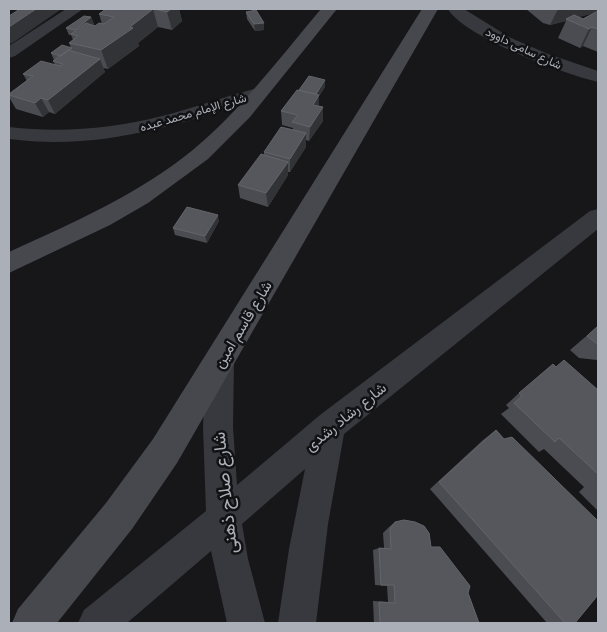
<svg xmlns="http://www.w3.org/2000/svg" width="607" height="632" font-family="'Noto Sans',Vazirmatn,sans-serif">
<rect width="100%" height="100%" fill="#171719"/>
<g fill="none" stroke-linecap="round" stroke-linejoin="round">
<path fill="#38393e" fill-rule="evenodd" d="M66,9h17l-68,47 -6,2v-12z
M258,88l6,1 3,4 -3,4c-86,28 -163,54 -255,42v-12c52,6 102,2 153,-11 32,-8 64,-20 96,-28z
M598,209v20l-254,205 -16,90 -12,99h-38l11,-74 16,-80 -63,55 6,35 17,64h-38l-16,-72 -84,72h-49l6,-13 122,-99 -3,-84 3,-66 4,-9 10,-4 10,4 4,9 -1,66 4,58 83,-70 270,-204z"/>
<path fill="#38393e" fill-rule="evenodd" d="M448,9h16l47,29 37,16 50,17v11c-32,-7 -134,-45 -150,-73z"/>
<path fill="#46484e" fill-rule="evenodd" d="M321,9h16l-87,108 -42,42 -60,44 -38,22 -101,48v-21c64,-29 130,-58 185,-103 48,-40 87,-93 127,-140z
M422,9h16l-261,454 -45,66 -75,94h-45l6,-14 88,-106 47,-64z"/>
</g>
<path fill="#4b4c51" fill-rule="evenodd" d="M106,9h73l3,12 -10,9 -14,-3 -20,16 1,3 -31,23 -5,-1 2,4 -50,42 -6,-2 -6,5 -27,-8 -7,-12v-3l18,-13 -4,-7 32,-9 -2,-4 1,-1 -3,-7 20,-5 -2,-5 4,-3 -2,-5h-2l-3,-7 25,-11 3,7 -1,1 2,1 7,-2 -3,-10z
M526,9h72v43l-15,-6 -3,2 -22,-10 8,-17 -16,4 -7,-2zM594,13l-11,6 -4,-2z
M246,12l18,18 -9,1 -8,-12z
M325,87l-6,9v10l4,15 -14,20 -3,-1v7l-16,25h-2v3l-20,32 -28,-9 -2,-13 26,-30v-3l29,-22v-2l-11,-3 -1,-14 18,-21z
M219,221l-12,22 -32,-8 -2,-7z
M598,326v39l-1,-5 -18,-2 -9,-8z
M556,367l42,23v121l-19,-19 5,-5 -40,-38 -5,3 -38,-38 8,-6 -3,-3 13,-12z
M496,430l8,9 71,184h-28l-117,-134 53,-49z
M395,522l36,25 37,46 11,30h-105l-1,-22 15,1 -1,-16 -12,-1 -2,-35 6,-2h5l-1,-15 6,-6z"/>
<path fill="#323336" d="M36,9h24v1l-49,34 -2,-3v-14z
M153,9l5,18 -20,16 1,3 -31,23 -7,-19 29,-23z
M171,9h8l3,12 -10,9 -5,-18z
M558,9h40v3l-30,8 -2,-1v2l-16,4z
M91,17l3,7 -16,13 -3,-7z
M264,23v7l-9,1 -1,-7z
M592,27l-9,19 -3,2 9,-19z
M100,59l5,13 -50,42 -7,-14z
M325,80v7l-6,9v13l-7,10 2,-22z
M41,98l8,14 -6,5 -8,-14z
M323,107v14l-14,20 1,-14z
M306,133v14l-16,25v-13z
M288,162v13l-20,32 -2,-14z
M218,215l1,6 -12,22 -2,-7z"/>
<path fill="#55575c" stroke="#63656a" d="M20,9h16l-27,18v-11z
M106,9h47l-23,18 3,1 -32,22 -32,-7 9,-7 -7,-2 15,-11 9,3 4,-3 5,1 10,-7 -15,-3z
M154,9h17l-4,3z
M256,10l8,13 -10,1 -8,-12z
M598,11v18l-6,-2 -3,2 -23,-10 8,-4 9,4z
M84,16l7,1 -16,13 -9,-2z
M62,45l10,3 -11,8 -10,-3z
M68,50l32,9 -52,41 -7,-2 -6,5 -26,-8v-1l24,-18 -10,-2 18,-13 19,5 3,-2 -10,-3z
M309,76l16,4 -9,14 -17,-4z
M297,90l22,5 -6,10 10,2 -13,20 -18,-5 6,-7 -17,-4z
M281,127l25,6 -16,26 -26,-7z
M261,154l27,8 -22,31 -28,-8z
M187,207l31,8 -13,21 -32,-8z
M598,326v18l-2,-1 -9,-7z
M564,360l34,30v84l-39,-36 -4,4 -41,-39 8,-7 -3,-3 34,-29 3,3z
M496,430l8,9 8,-2 86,84v74l-23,28h-10l-126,-141z
M404,520l11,2 9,4 5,7 2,14h9l30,39 -2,7 11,30h-99l-1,-21 16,1 -1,-18h-13l-2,-37 12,1 -1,-20 5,-7z"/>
<g text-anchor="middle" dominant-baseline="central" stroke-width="5" stroke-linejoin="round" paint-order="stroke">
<g font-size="12" fill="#aaafb8" stroke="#121214">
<text transform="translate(524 48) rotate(25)">شارع سامى داوود</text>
<text transform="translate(193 112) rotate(-16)">شارع الإمام محمد عبده</text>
</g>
<g font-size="15" fill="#aaafb8" stroke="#121214">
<text transform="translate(242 324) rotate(-59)">شارع قاسم امين</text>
<text transform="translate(345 416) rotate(-39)">شارع رشاد رشدى</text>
</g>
<g font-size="18" fill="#aaafb8" stroke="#121214">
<text transform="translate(224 493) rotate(-96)">شارع صلاح ذهنى</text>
</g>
</g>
<rect width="607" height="632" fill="none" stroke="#aaafb8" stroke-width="20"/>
</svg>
